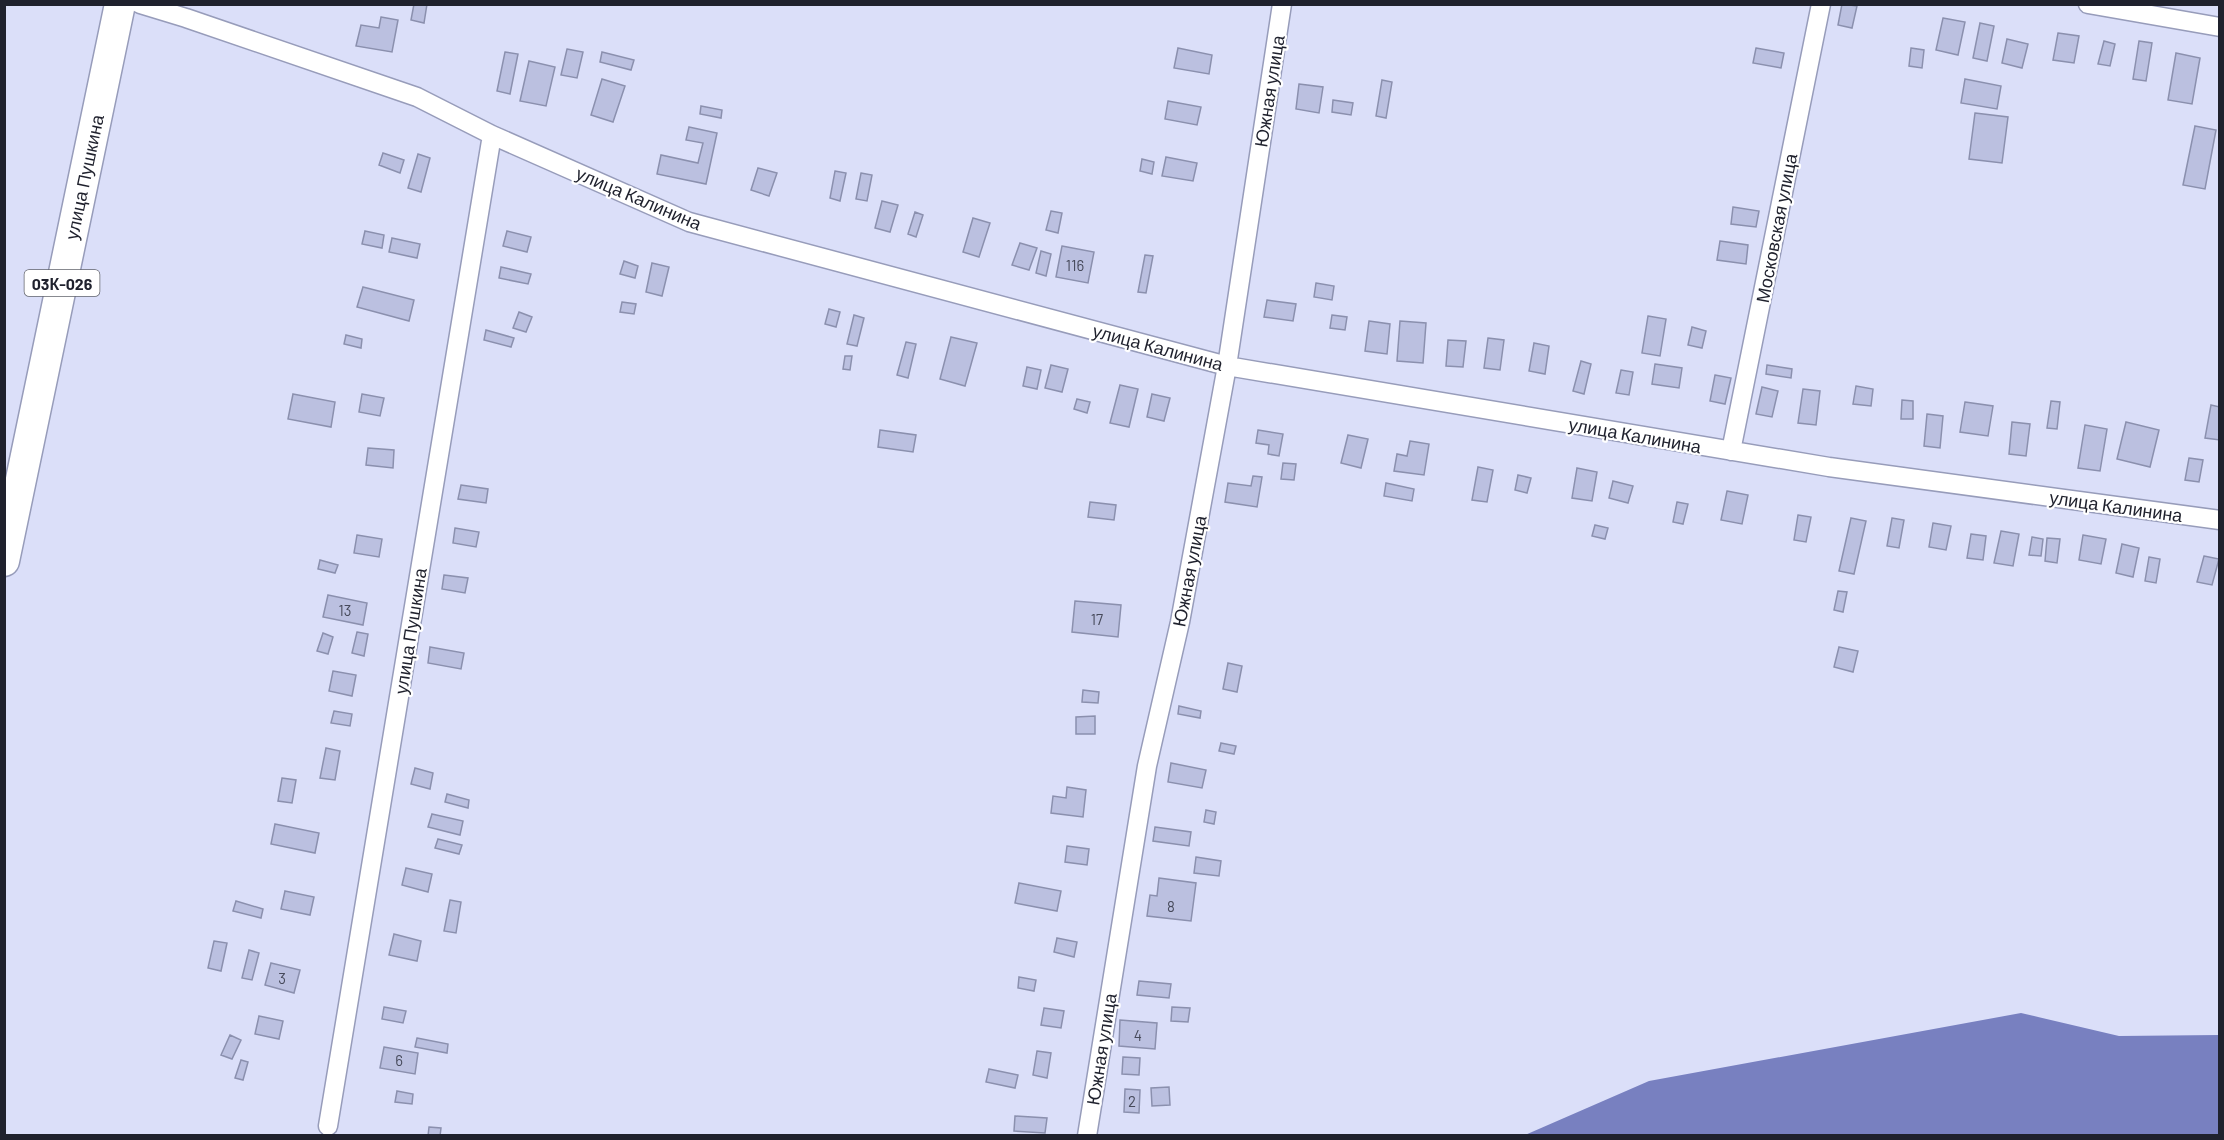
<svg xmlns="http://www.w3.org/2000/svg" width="2224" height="1140" font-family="Barlow,sans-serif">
<rect width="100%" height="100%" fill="#dbdff9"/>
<path fill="#7880c0" d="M2021,1013l98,23 100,-1v100h-694l124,-54z"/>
<path fill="#bbc0e0" stroke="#8b90ae" stroke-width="1.5" d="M414,4h13l-3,19 -13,-3z
M1842,4l15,2 -5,22 -14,-3z
M381,17l17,3 -6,32 -36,-6 5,-21 18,3z
M1943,18l22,4 -7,33 -22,-5z
M1980,23l14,3 -7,35 -14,-3z
M2058,33l21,3 -5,27 -21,-3z
M2007,39l21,5 -6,24 -20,-5z
M2104,41l11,3 -5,22 -12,-2z
M2139,41l13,2 -6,38 -13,-2z
M1178,48l34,7 -3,19 -35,-6z
M1756,48l28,5 -3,15 -28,-5z
M1911,48l13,2 -2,18 -13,-2z
M567,49l16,3 -6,26 -16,-3z
M505,52l13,2 -8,40 -13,-3z
M602,52l32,8 -3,10 -31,-8z
M2176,53l24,5 -8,46 -24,-4z
M529,61l26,6 -9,39 -26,-5z
M602,79l23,7 -12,36 -22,-7z
M1965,79l36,7 -4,23 -36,-6z
M1382,80l10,2 -6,36 -10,-2z
M1299,84l24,3 -4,26 -23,-4z
M1333,100l20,3 -2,12 -19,-3z
M1168,101l33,6 -4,18 -32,-6z
M701,106l21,4 -1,8 -21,-4z
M1975,113l33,4 -6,46 -33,-4z
M2195,126l21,4 -11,59 -22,-4z
M689,127l28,6 -11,51 -49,-10 4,-19 37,8 5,-20 -17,-3z
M383,153l21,7 -4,13 -21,-8z
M418,154l12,4 -9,34 -13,-4z
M1166,157l31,6 -4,18 -31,-5z
M1142,159l12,3 -2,12 -12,-3z
M758,168l19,5 -8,23 -18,-6z
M835,171l11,2 -6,28 -10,-3z
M861,173l11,2 -5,26 -11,-2z
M882,201l16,4 -8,27 -15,-4z
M1733,207l26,4 -3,16 -25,-3z
M1051,211l11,2 -4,20 -12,-3z
M915,212l8,3 -7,22 -8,-3z
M973,218l17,5 -11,34 -16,-5z
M365,231l19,4 -2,13 -20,-4z
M507,231l24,6 -4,15 -24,-6z
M392,238l28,6 -3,14 -28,-6z
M1720,241l28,4 -2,19 -29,-4z
M1020,243l17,5 -8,22 -17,-5z
M1062,246l32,6 -6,31 -32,-6z
M1041,251l10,3 -5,22 -10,-3z
M1145,255l8,1 -7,37 -8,-1z
M624,261l14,5 -3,12 -15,-4z
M652,263l17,4 -7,29 -16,-4z
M501,267l30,7 -3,10 -29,-6z
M1316,283l18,3 -2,14 -18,-3z
M363,287l51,13 -5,21 -52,-14z
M1267,300l29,4 -3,17 -29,-4z
M622,302l14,2 -2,10 -14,-2z
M829,309l11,3 -4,15 -11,-3z
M519,312l13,5 -6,15 -13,-4z
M854,315l10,3 -7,28 -10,-2z
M1332,315l15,2 -2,13 -15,-2z
M1648,316l18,3 -6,37 -18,-3z
M1369,321l21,3 -3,30 -22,-3z
M1400,321l26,2 -3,40 -26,-2z
M1692,327l14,4 -4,17 -14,-3z
M486,330l28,8 -3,9 -27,-7z
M346,335l16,4 -1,9 -17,-4z
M951,337l26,6 -12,43 -25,-7z
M1488,338l16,2 -4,30 -16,-2z
M1448,340l18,1 -3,26 -17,-1z
M906,342l10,2 -8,34 -11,-3z
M1534,343l15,3 -4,28 -16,-3z
M845,356h7l-2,14 -7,-1z
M1581,361l10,3 -7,30 -11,-3z
M1655,364l27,4 -3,20 -27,-4z
M1051,365l17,4 -6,23 -17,-4z
M1767,365l25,4 -1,9 -25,-4z
M1027,367l14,3 -4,19 -14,-3z
M1621,370l12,2 -4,23 -13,-2z
M1715,375l16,3 -6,26 -15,-3z
M1120,385l18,4 -9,38 -19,-4z
M1856,386l17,3 -2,17 -18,-2z
M1762,387l16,4 -6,26 -16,-3z
M1803,389l17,2 -4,34 -18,-2z
M293,394l42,8 -4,25 -43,-8z
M362,394l22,4 -4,18 -21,-4z
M1152,394l18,4 -6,23 -17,-4z
M1077,399l13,3 -3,11 -13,-4z
M1902,400l11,1v18h-12z
M2051,401l9,1 -3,27 -10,-1z
M1965,402l28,4 -5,30 -28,-4z
M2211,405l9,2v33l-15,-2z
M1927,414l16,2 -3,32 -16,-2z
M2012,422l18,2 -4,32 -17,-2z
M2126,422l33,8 -9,37 -33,-8z
M2085,425l22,4 -7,42 -22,-3z
M880,430l36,5 -3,17 -35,-5z
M1258,430l25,4 -4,22 -11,-2 1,-9 -13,-2z
M1348,435l20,4 -7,29 -20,-5z
M1410,441l19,3 -5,31 -30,-4 3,-17 10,2z
M368,448l26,2 -1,18 -27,-3z
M2189,458l14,2 -4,22 -14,-2z
M1283,463l13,1 -2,16 -13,-1z
M1478,467l15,3 -6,32 -15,-2z
M1577,468l20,4 -5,29 -20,-3z
M1518,475l13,3 -4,15 -12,-3z
M1253,476l9,1 -5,30 -32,-5 3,-19 23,3z
M1613,481l20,5 -5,17 -19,-5z
M1386,483l28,6 -2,12 -28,-5z
M461,485l27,4 -2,14 -28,-4z
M1727,491l21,4 -6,29 -21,-4z
M1090,502l26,3 -2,15 -26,-3z
M1677,502l11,2 -5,20 -10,-2z
M1798,515l13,2 -5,25 -12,-2z
M1851,518l15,3 -12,53 -15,-3z
M1892,518l12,2 -5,28 -12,-2z
M1933,523l18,3 -5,24 -17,-3z
M1595,525l13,3 -3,11 -13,-3z
M455,528l24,4 -3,15 -23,-4z
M2001,531l18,3 -6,32 -19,-3z
M1971,534l15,2 -3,24 -16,-2z
M357,535l25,4 -3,18 -25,-4z
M2083,535l23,4 -5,25 -22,-4z
M2032,537l11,2 -2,17 -12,-1z
M2047,538l13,1 -3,24 -12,-2z
M2122,544l17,4 -6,29 -17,-4z
M2204,556l15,3 -7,26 -15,-3z
M2149,557l11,2 -4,24 -11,-2z
M320,560l18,5 -3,8 -17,-4z
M444,575l24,3 -3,15 -23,-4z
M1838,591l9,1 -4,20 -9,-2z
M328,595l39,8 -4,22 -40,-8z
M1075,601l46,4 -3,32 -46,-5z
M357,632l11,2 -4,22 -12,-3z
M323,633l10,4 -5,17 -11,-3z
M430,647l34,6 -3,16 -33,-6z
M1839,647l19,4 -5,21 -19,-5z
M1228,663l14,3 -5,26 -14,-3z
M333,671l23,4 -4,21 -23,-5z
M1083,690l16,2 -1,11 -16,-1z
M1179,706l22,5 -1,7 -22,-4z
M334,711l18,3 -2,12 -19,-3z
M1095,716v18h-19v-17z
M1221,743l15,3 -2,8 -15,-3z
M326,748l14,3 -5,29 -15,-2z
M1171,763l35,7 -4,18 -34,-6z
M415,768l18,5 -3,16 -19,-5z
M282,778l14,2 -4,23 -14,-2z
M1067,787l19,3 -3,27 -32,-4 2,-17 13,2z
M447,794l22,6 -1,8 -23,-6z
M1206,810l10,2 -2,12 -10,-2z
M432,814l31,7 -3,14 -32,-8z
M275,824l44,9 -4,20 -44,-9z
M1155,827l36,5 -2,14 -36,-5z
M438,839l24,6 -3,9 -24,-6z
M1067,846l22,3 -2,16 -22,-3z
M1196,857l25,4 -2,15 -25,-3z
M406,868l26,6 -4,18 -26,-7z
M1159,878l37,5 -5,38 -44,-5 3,-21 7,1z
M1019,883l42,8 -4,20 -42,-8z
M285,891l29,6 -4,18 -29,-6z
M450,900l11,2 -5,31 -12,-2z
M236,901l27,8 -2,9 -28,-7z
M394,934l27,7 -4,20 -28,-6z
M1057,938l20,4 -3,15 -20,-5z
M214,941l13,2 -6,28 -13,-3z
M249,950l10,3 -7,27 -10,-2z
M271,963l29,7 -6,23 -29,-8z
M1019,977l17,3 -2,11 -16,-3z
M1139,981l32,3 -2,14 -32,-3z
M384,1007l22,4 -3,12 -21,-4z
M1172,1007l18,1 -2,14 -17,-1z
M1044,1008l20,3 -3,17 -20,-3z
M259,1016l24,5 -4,18 -24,-5z
M1120,1020l37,3 -2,26 -36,-3z
M230,1035l11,5 -9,19 -11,-4z
M417,1038l31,6 -1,9 -32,-6z
M384,1047l34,6 -3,21 -35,-6z
M1037,1051l14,2 -4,25 -14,-3z
M1123,1057l17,1 -1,17 -17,-1z
M241,1060l7,2 -5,18 -8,-2z
M989,1069l29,6 -3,13 -29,-6z
M1169,1087l1,18 -18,1 -1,-18z
M1125,1089l15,1 -1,23 -15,-1z
M397,1091l16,3 -1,10 -17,-2z
M1015,1116l32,2 -2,15 -31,-2z
M429,1127l12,1 -1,8h-12z"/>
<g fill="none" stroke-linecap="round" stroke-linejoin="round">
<defs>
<path id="street" d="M140,4l46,14 231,79 75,38 197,87 538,144 602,101 391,53
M2088,4l132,23
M1731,451l90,-447
M328,1126l164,-991
M1087,1136l60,-370 33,-144 47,-256 55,-362"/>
<path id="primary" d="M4,561l116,-557"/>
</defs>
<use href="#street" stroke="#979cba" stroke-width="21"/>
<use href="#primary" stroke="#979cba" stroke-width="33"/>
<use href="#street" stroke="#fff" stroke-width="18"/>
<use href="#primary" stroke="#fff" stroke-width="30"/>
</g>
<g text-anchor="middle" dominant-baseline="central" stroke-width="4.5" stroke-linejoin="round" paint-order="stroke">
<g font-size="15" fill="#46495a">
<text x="1075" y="265">116</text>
<text x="345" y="610">13</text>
<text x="1097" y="619">17</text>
<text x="1171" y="906">8</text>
<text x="282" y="978">3</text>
<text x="1138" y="1035">4</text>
<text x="399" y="1060">6</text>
<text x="1132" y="1101">2</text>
</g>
<rect fill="#fff" stroke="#62646c" stroke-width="1.5" x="24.5" y="270" width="75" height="26" rx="4.5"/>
<g font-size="16" font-weight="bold" fill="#1f212d">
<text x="62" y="283">03К-026</text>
</g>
<g font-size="18" fill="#1f212d" stroke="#fff">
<text transform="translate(1269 91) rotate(-81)">Южная улица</text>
<text transform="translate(84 177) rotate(-78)">улица Пушкина</text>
<text transform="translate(639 198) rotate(23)">улица Калинина</text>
<text transform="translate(1776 228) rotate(-79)">Московская улица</text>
<text transform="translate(1158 347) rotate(15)">улица Калинина</text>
<text transform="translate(1635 435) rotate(10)">улица Калинина</text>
<text transform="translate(2116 506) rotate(8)">улица Калинина</text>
<text transform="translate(1189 571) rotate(-79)">Южная улица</text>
<text transform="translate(410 631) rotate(-81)">улица Пушкина</text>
<text transform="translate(1101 1049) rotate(-81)">Южная улица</text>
</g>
</g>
<rect width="2224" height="1140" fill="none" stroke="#1f212d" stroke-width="12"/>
</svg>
